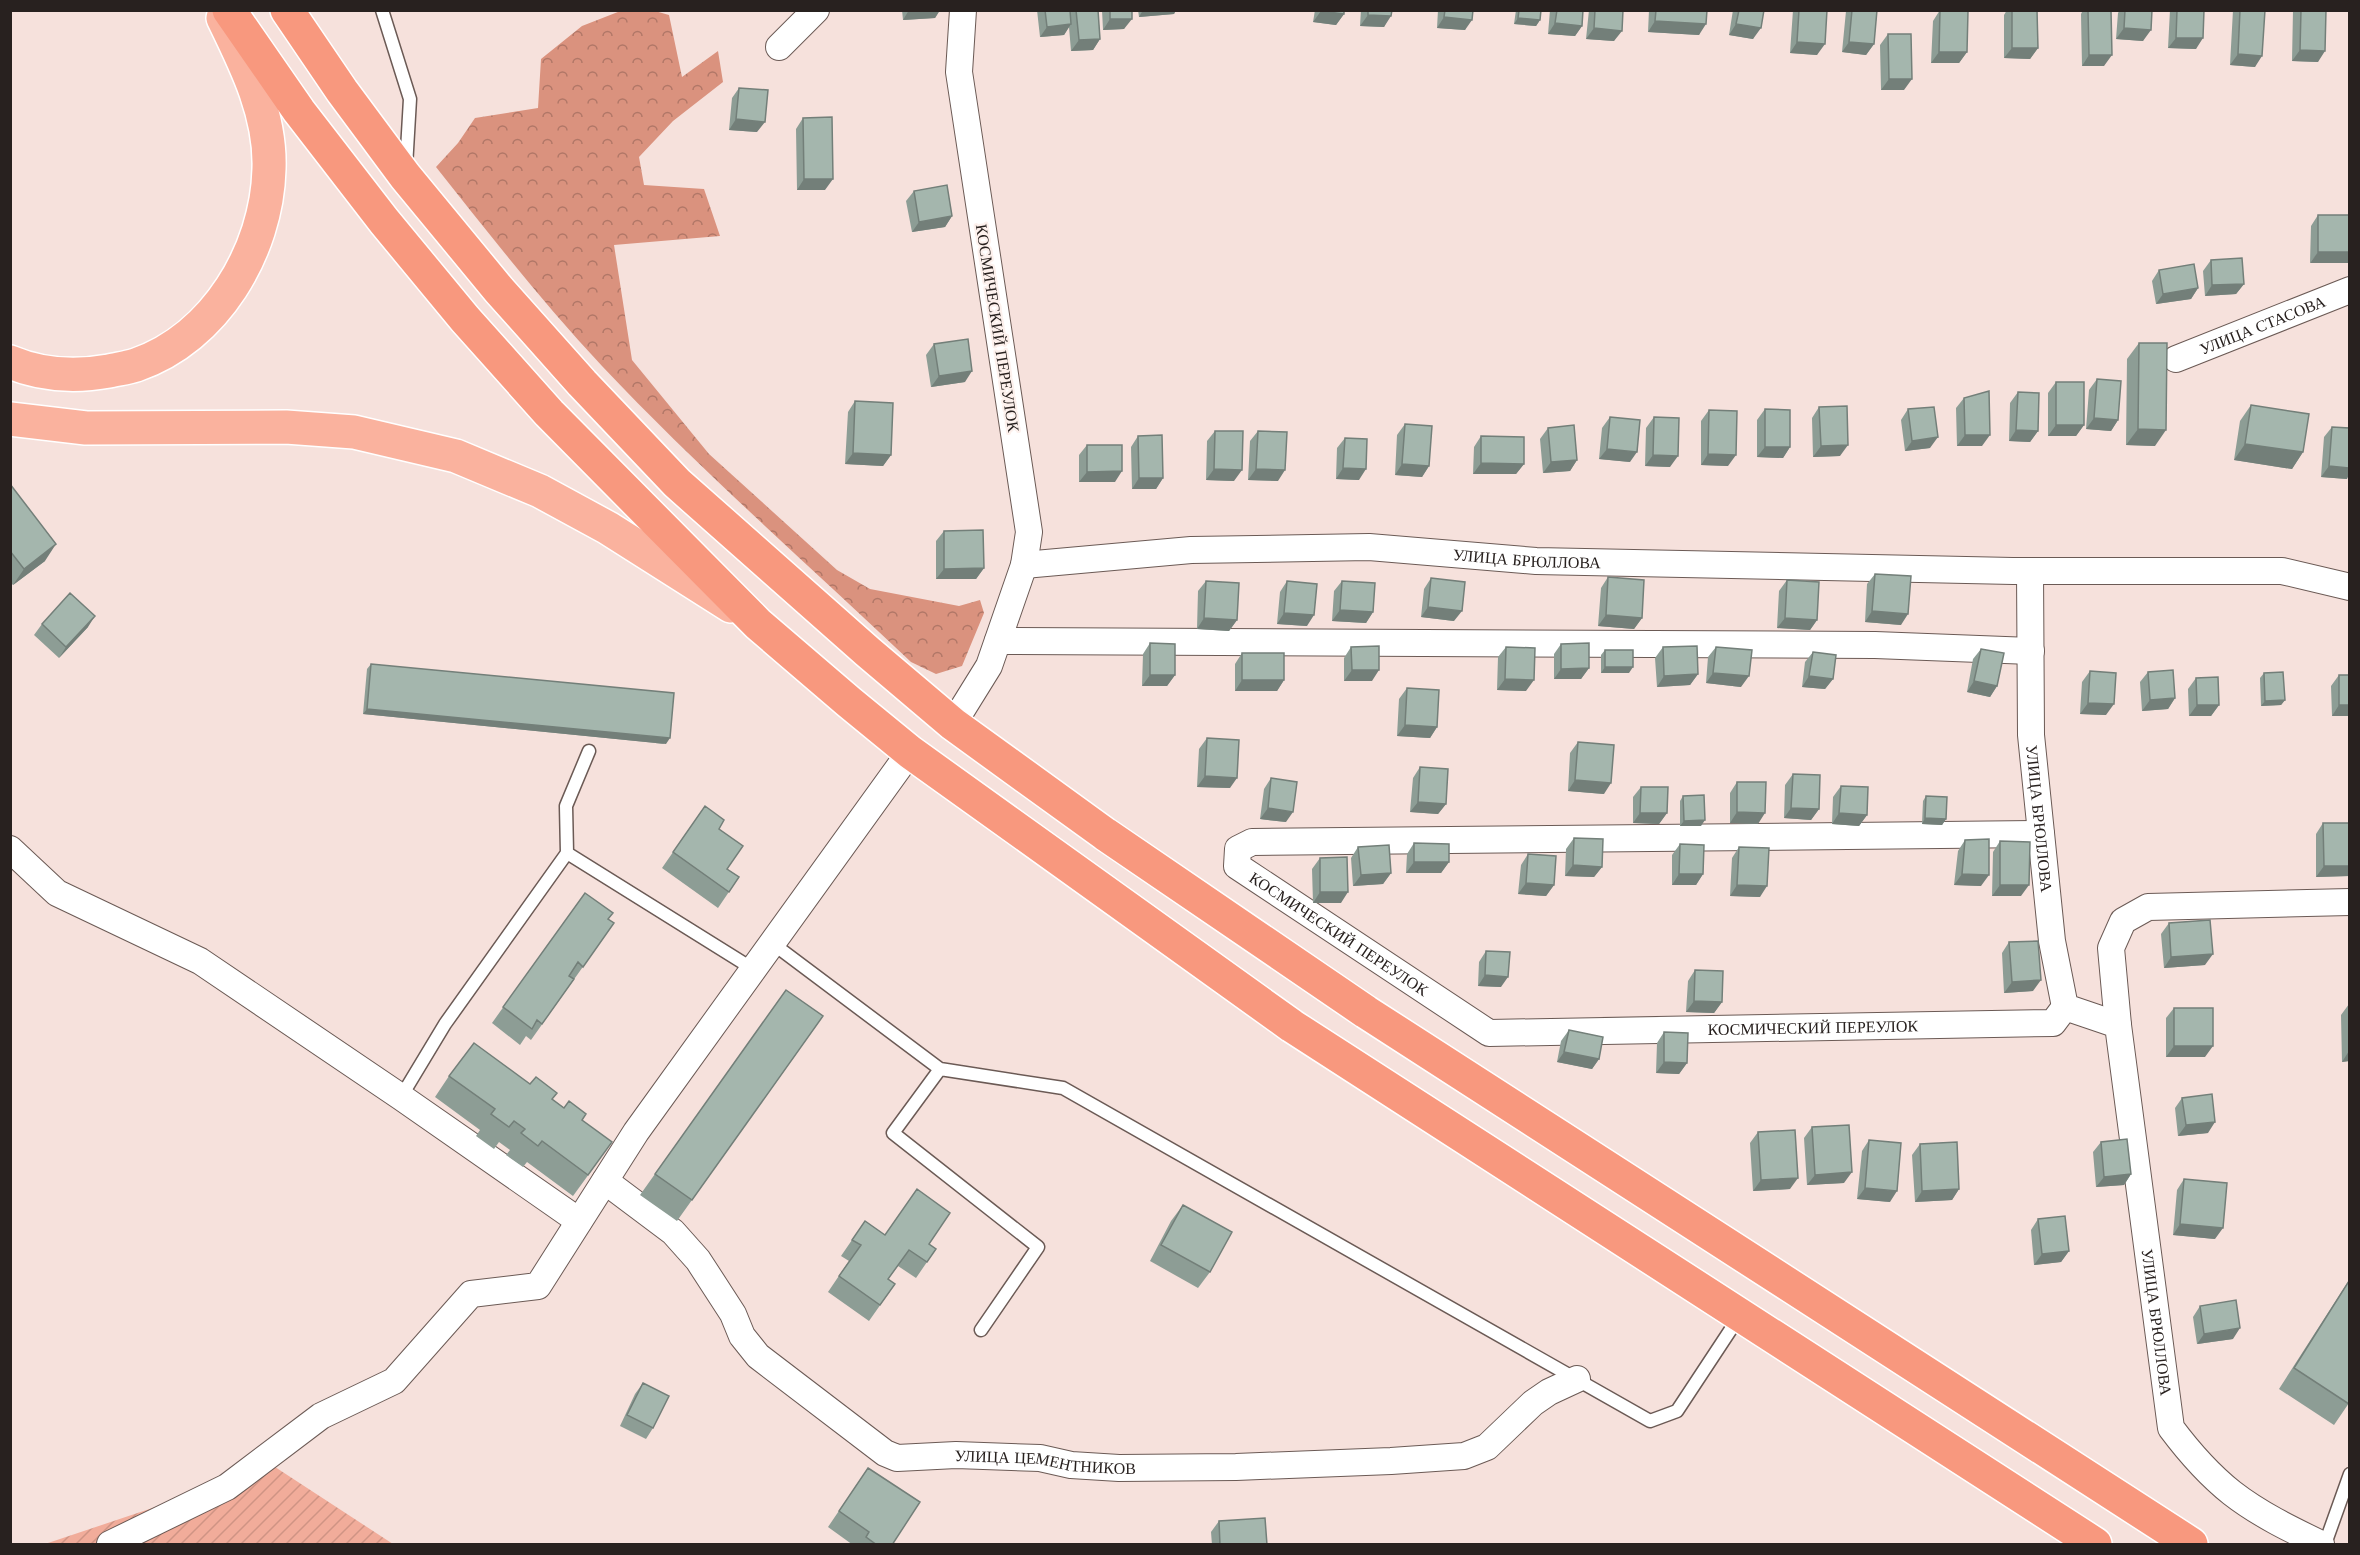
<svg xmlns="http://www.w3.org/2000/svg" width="2360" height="1555" font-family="'Libre Baskerville',serif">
<defs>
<pattern id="forest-crowns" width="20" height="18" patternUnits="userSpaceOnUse" patternTransform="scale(1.5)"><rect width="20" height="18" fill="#da927e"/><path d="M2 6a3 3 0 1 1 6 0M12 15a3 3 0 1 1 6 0" fill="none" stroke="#b17767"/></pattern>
<pattern id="garden-furrows" width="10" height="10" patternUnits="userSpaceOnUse" patternTransform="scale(1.5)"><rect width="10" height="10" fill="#f1ac9a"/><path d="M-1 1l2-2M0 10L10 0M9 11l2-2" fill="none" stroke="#cf9484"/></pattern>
</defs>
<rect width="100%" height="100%" fill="#f6e1dc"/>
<path fill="url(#forest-crowns)" d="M623,10l32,1 14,4 13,62 36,-26 5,31 -50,39 -34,36 5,28 60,4 16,47 -106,9 18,115 77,94 128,116 33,19 89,17 21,-6 4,13 -22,53 -26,8 -25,-12c-103,-98 -211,-192 -309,-296 -59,-63 -112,-131 -166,-199l22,-24 17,-25 63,-10 3,-49 41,-33z"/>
<path fill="url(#garden-furrows)" d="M275,1467l118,77h-348z"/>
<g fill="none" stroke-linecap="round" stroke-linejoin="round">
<defs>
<path id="service" d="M382,10l28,89 -4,68
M589,751l-23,55 1,47 186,116
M772,943l168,126 -47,64 145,114 -57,83
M940,1069l123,19 587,333 27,-10 62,-94
M401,1097l44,-73 122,-171
M2325,1544l25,-70"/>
<g id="minor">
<path d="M779,47l37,-37"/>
<path id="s1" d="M2176,359l174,-69"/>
<path id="s2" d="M1024,565l167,-15 178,-3 167,14 477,10h269l68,16"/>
<path id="s3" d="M2030,571l1,164 21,206 13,66 53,18 53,403c18,24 37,46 61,65 27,21 58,36 89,51"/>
<path d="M998,641l877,4 156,6"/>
<path d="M953,724l36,-58 35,-101 5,-33 -70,-460 4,-62"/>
<path id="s4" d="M2041,834l-789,8 -14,7 -1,17 252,167 564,-10 12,-16"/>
<path d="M10,849l47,44 143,68 201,136 178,124"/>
<path d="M2118,1025l-7,-77 12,-27 25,-14 202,-5"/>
<path id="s5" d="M605,1181l68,51 25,28 35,54 9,22 16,20 127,97 12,5 59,-3 84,3 31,7 48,3 117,-1 155,-6 73,-5 23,-9 46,-44 16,-11 28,-13"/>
<path d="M110,1544l117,-57 94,-71 73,-35 77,-87 67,-8 98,-154 274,-380"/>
</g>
<path id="primary" d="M10,362c31,13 66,15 99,9 8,-2 18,-3 27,-6 79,-27 131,-114 133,-196 2,-54 -23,-104 -46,-151
M10,419l76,9 200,-1 68,5 102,24 84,35 68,37 123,78"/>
<path id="trunk" d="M229,10l70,101 85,110 81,98 84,94 209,211 91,78 61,50 382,274 803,518
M287,10l55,81 63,85 94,114 83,93 95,100 191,169 85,72 152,110 261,178 825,532"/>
</defs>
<use href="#service" stroke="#6b5a55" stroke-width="15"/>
<use href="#minor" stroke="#6b5a55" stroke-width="28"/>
<use href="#primary" stroke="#fff" stroke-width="36"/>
<use href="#trunk" stroke="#fff" stroke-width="36"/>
<use href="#service" stroke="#fff" stroke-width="12"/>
<use href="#minor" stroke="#fff" stroke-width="26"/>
<use href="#primary" stroke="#fab29e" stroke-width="33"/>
<use href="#trunk" stroke="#f8987e" stroke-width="33"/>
</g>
<path fill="#8d9d95" d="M902,10h38l-5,8 -32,2z
M1037,10h33v3l2,-3h26l2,29 -7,11 -22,1 -2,-24 -5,8 -24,2z
M1102,10h30l-8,19 -21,1z
M1138,10h38l-2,4 -35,3z
M1315,10h29v4l-8,11 -23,-3z
M1361,10h31l-8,17 -24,-1z
M1438,10h35l-8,20 -28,-2z
M1516,10h25l-1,10 -4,6 -22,-2z
M1550,10h33l-1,16 -7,10 -27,-2z
M1589,10h34l-9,31 -28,-2z
M1649,10h58l-8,25 -51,-3z
M1733,10h31l-11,29 -24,-4z
M1793,10h34l-10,45 -27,-2z
M1877,10l-3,34 -8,11 -24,-3 4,-41z
M1940,10l27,42 -8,11h-28l2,-42z
M2007,10h30l1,38 -8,11 -26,-1v-43z
M2083,10h28l-7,56h-22l-1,-52z
M2120,10h32l-9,31 -27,-2 2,-26z
M2170,10h34l-8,39 -28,-1z
M2233,10h32l-10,57 -25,-2z
M2293,10h33l-8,52 -26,-1z
M1888,34l16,56h-23l-1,-45z
M739,88l18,44 -28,-2 3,-32z
M803,118l22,72h-28l-1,-61z
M914,191l38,25 -7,11 -33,5 -6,-31z
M2318,215h31l-39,48 1,-37z
M2211,260l33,24 -8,10 -31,2 -2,-25z
M2159,270l39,18 -7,11 -35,5 -4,-23z
M2139,343l16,103 -29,-1 1,-86z
M934,344l31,38 -34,5 -5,-32z
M2097,379l21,41 -7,11 -25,-2 3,-39z
M2056,382l28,43 -8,11h-28v-43z
M2018,392l20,39 -8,11 -21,-1 1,-38z
M1964,398l18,48h-25l-1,-38z
M855,401l36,54 -8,11 -38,-2 3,-52z
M2251,405l52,47 -11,17 -58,-9 6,-39z
M1819,407l21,49 -27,1 -1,-39z
M1765,409l25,38 -7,11 -26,-1v-37z
M1908,409l22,39 -25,3 -4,-31z
M1709,410l19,56 -27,-1v-44z
M1610,417l20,45 -31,-3 3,-31z
M1654,417l16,50 -25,-1 1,-38z
M1405,424l24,42 -7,11 -27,-2 2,-40z
M2332,427l15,52 -26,-2 3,-40z
M1548,428l29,32 -7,11 -27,2 -3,-34z
M1215,431l19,50 -28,-1 1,-39z
M1258,431l20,50 -30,-1 2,-39z
M1138,436l25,42 -7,11h-24l-1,-42z
M1481,436l43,28 -8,10h-43l1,-27z
M1345,438l14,42 -23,-1 1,-31z
M1087,445l28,37h-36v-27z
M10,484l35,77 -32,24 -3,-3z
M944,531l40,37 -8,11h-40v-38z
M1875,574l26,51 -36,-3 2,-38z
M1608,577l34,41 -8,11 -36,-3 3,-38z
M1431,578l23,43 -33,-4 3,-28z
M1787,580l30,40 -7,10 -33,-2 2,-37z
M1206,581l31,39 -8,11 -32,-2 1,-38z
M1287,581l20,45 -30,-2 3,-32z
M1342,581l31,31 -7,11 -34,-2 2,-30z
M42,624l46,3 -29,31 -25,-23z
M1150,643l25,32 -8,11h-25l1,-32z
M1561,644l28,24 -8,11h-27v-25z
M1351,647l21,34h-28v-23z
M1506,647l20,44 -29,-1 1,-33z
M1663,647l35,27 -8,11 -33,2 -2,-29z
M1716,647l25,40 -35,-4 2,-26z
M1981,649l16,37 -7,11 -23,-5 6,-33z
M1605,650l24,23h-28v-18z
M1813,652l20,27 -8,10 -23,-2 3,-25z
M1242,653l42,27 -7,11h-42v-27z
M371,664l295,80 -303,-30 4,-45z
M2090,671l16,44 -26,-1 2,-32z
M2148,672l27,26 -7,11 -26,2 -2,-29z
M2264,673l21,27 -4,5 -20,1 -1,-28z
M2339,675l10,41h-17l-1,-30z
M2196,678l23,27 -8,11h-22l-1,-27z
M1407,688l30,39 -7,11 -33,-2 2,-37z
M1207,738l23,50 -33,-1 2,-38z
M1578,742l26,52 -36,-3 2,-38z
M1420,767l26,37 -8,10 -28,-2 3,-34z
M1793,774l26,35 -8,11 -27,-2 1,-33z
M1271,778l15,44 -26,-3 4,-30z
M1737,782l21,42 -28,-1v-30z
M1841,786l26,29 -8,11 -27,-2 1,-27z
M1641,787l26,26 -8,11 -26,-1v-26z
M1683,796l18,30h-21v-25z
M1926,796l20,23 -4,6 -20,-1 1,-23z
M705,806l22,63 12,8 -21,31 -56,-40z
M2323,823l26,53 -33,1v-43z
M1574,838l28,29 -8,10 -29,-1 1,-27z
M1965,840l16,46 -27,-1 4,-34z
M2000,841l21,55h-29l1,-44z
M1414,843l35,19 -8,11h-35l1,-19z
M1680,844l23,30 -7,11h-24v-30z
M1358,847l33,26 -8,11 -30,2 -2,-28z
M1739,847l21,50 -30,-1 2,-38z
M1528,854l26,31 -8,11 -28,-2 3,-29z
M1320,858l21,45h-28l-1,-34z
M585,893l23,26 6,4 -83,117 -5,-4 -6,9 -28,-22z
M2169,923l36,42 -41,3 -3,-34z
M2009,942l24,49 -29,2 -2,-40z
M1486,951l15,36 -23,-1 1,-24z
M1695,970l27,32 -8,11 -28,-1 2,-31z
M786,990l37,26 -146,205 -37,-26z
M2349,1004v57l-7,1 -1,-47z
M2174,1008l31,49h-39v-39z
M1569,1030l30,29 -7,10 -35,-7 4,-21z
M1664,1032l23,31 -8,11 -23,-1 1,-30z
M449,1076l81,8 52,36 15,43 -24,33 -46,-34 -4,5 -17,-12 4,-5 -11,-8 -5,7 -18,-13 4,-6 -45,-33z
M2182,1098l26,35 -30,3 -3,-28z
M1812,1127l32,56 -37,2 -3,-47z
M1758,1132l32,57 -37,2 -3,-48z
M1869,1140l21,62 -33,-3 5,-48z
M2101,1142l30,32 -7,11 -28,2 -3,-35z
M1920,1144l39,45 -7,11 -37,2 -3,-47z
M2184,1179l31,60 -42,-4 4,-45z
M1183,1205l27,67 -12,16 -48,-27 21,-40z
M2038,1219l31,32 -8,11 -27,3 -3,-35z
M865,1221l20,14 44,9 7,5 -20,29 -18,-12 -10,13 7,5 -26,37 -41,-29 21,-31 -8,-5z
M2349,1280v123l-15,22 -55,-36z
M2200,1306l33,33 -36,5 -4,-27z
M643,1383l10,45 -7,11 -26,-13 15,-32z
M868,1468l24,77h-39l-25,-18z
M1219,1521l48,24h-55l-1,-13z"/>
<path fill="#737f79" d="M909,10h31l-5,8 -32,2z
M1143,10h33l-2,4 -35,3z
M1223,10h20l-1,2h-20z
M1263,10h33l-1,1 -33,1z
M1321,11l23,3 -8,11 -23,-3z
M1368,15l23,1 -7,11 -24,-1z
M1444,17l28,3 -7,10 -28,-2z
M1518,18l22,2 -4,6 -22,-2z
M1110,19h22l-8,10 -21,1z
M1655,21l51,3 -7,11 -51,-3z
M1555,23l27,3 -7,10 -27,-2z
M1071,24l-7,11 -24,2 7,-10z
M1736,24l25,4 -8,11 -24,-4z
M1594,28l28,3 -8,10 -28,-2z
M2124,28l27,2 -8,11 -27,-2z
M2176,38h27l-7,11 -28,-1z
M1100,39l-7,11 -22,1 8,-11z
M1797,42l28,2 -8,11 -27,-2z
M1849,42l25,2 -8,11 -24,-3z
M2012,48h26l-8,11 -26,-1z
M2300,50l25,1 -7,11 -26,-1z
M1939,52h28l-8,11h-28z
M2238,54l24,2 -7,11 -25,-2z
M2089,55h23l-8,11h-22z
M1889,79h23l-8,11h-23z
M736,119l29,3 -8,10 -28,-2z
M804,179h29l-8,11h-28z
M952,216l-7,11 -33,5 7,-10z
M2318,252h31v11h-39z
M2244,284l-8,10 -31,2 7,-11z
M2198,288l-7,11 -35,5 7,-10z
M972,371l-7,11 -34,5 8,-11z
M2094,418l24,2 -7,11 -25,-2z
M2056,425h28l-8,11h-28z
M2138,429l28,1 -11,16 -29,-1z
M2016,430l22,1 -8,11 -21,-1z
M1965,435h25l-8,11h-25z
M1938,437l-8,11 -25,3 7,-10z
M2245,444l58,8 -11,17 -58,-9z
M1848,445l-8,11 -27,1 8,-11z
M1765,447h25l-7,11 -26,-1z
M1607,449l30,3 -7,10 -31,-3z
M853,453l38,2 -8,11 -38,-2z
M1708,454l28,1 -8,11 -27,-1z
M1653,455l25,1 -8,11 -25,-1z
M1577,460l-7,11 -27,2 8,-11z
M1481,463l43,1 -8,10h-43z
M1402,464l27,2 -7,11 -27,-2z
M2329,466l20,2v7l-2,4 -26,-2z
M1343,468l23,1 -7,11 -23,-1z
M1214,469l28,1 -8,11 -28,-1z
M1256,469l29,1 -7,11 -30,-1z
M1122,471l-7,11h-36l8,-10z
M1139,478h24l-7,11h-24z
M56,544l-11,17 -32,24 11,-16z
M984,568l-8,11h-40l8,-10z
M1428,607l34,4 -8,10 -33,-4z
M1340,610l33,2 -7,11 -34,-2z
M1872,611l36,3 -7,11 -36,-3z
M1284,613l30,2 -7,11 -30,-2z
M1606,615l36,3 -8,11 -36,-3z
M95,616l-7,11 -29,31 7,-11z
M1204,618l33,2 -8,11 -32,-2z
M1785,618l32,2 -7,10 -33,-2z
M1605,667h28l-4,6h-28z
M1589,668l-8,11h-27l7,-10z
M1352,670h27l-7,11h-28z
M1713,673l36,3 -8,11 -35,-4z
M1698,674l-8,11 -33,2 7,-11z
M1150,675h25l-8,11h-25z
M1809,676l24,3 -8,10 -23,-2z
M1505,679l29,1 -8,11 -29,-1z
M1242,680h42l-7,11h-42z
M1974,681l23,5 -7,11 -23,-5z
M2175,698l-7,11 -26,2 8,-11z
M2285,700l-4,5 -20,1 4,-5z
M2088,703l26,1 -8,11 -26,-1z
M2197,705h22l-8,11h-22z
M2339,705h10v11h-17z
M367,709l303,29 -4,6 -303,-30z
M1405,725l32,2 -7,11 -33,-2z
M1205,776l32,2 -7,10 -33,-1z
M1575,780l36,3 -7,11 -36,-3z
M1418,802l28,2 -8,10 -28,-2z
M1268,808l25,4 -7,10 -26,-3z
M1791,808l28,1 -8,11 -27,-2z
M1737,812l28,1 -7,11 -28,-1z
M1640,813h27l-8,11 -26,-1z
M1839,813l28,2 -8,11 -27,-2z
M1925,818l21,1 -4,6 -20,-1z
M1705,820l-4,6h-21l4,-5z
M1414,862h35l-8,11h-35z
M1573,865l29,2 -8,10 -29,-1z
M2324,866h25v10l-33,1z
M1391,873l-8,11 -30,2 8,-11z
M1679,874h24l-7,11h-24z
M1962,874l27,1 -8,11 -27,-1z
M1526,883l28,2 -8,11 -28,-2z
M1737,885l30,1 -7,11 -30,-1z
M2000,885h29l-8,11h-29z
M1320,892h28l-7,11h-28z
M2213,954l-8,11 -41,3 7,-11z
M1485,975l23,2 -7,10 -23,-1z
M2041,980l-8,11 -29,2 8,-11z
M1694,1001l28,1 -8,11 -28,-1z
M2174,1046h39l-8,11h-39z
M2349,1051v10l-7,1z
M1564,1052l35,7 -7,10 -35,-7z
M1664,1062l23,1 -8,11 -23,-1z
M2215,1122l-7,11 -30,3 8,-11z
M1852,1172l-8,11 -37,2 8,-10z
M2131,1174l-7,11 -28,2 8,-10z
M1798,1178l-8,11 -37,2 8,-11z
M1865,1188l32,3 -7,11 -33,-3z
M1959,1189l-7,11 -37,2 7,-11z
M2180,1224l43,4 -8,11 -42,-4z
M2069,1251l-8,11 -27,3 8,-11z
M2240,1328l-7,11 -36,5 7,-10z"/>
<path fill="#a4b6ad" stroke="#737f79" stroke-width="1.5" d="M1045,10h25l1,14 -24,3z
M1076,10h22l2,29 -21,1z
M1110,10h22v9h-22z
M1321,10h23v4l-23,-3z
M1368,10h24l-1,6 -23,-1z
M1445,10h28l-1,10 -28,-3z
M1519,10h22l-1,10 -22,-2z
M1557,10h26l-1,16 -27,-3z
M1595,10h28l-1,21 -28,-3z
M1656,10h51l-1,14 -51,-3z
M1739,10h25l-3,18 -25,-4z
M1799,10h28l-2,34 -28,-2z
M1852,10h25l-3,34 -25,-2z
M1940,10l28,1 -1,41h-28z
M2012,10h25l1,38h-26z
M2088,10h23l1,45h-23z
M2125,10h27l-1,20 -27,-2z
M2177,10h27l-1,28h-27z
M2240,10h25l-3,46 -24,-2z
M2301,10h25l-1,41 -25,-1z
M1888,34h23l1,45h-23z
M739,88l29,2 -3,32 -29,-3z
M832,117l1,62h-29l-1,-61z
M947,185l5,31 -33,6 -5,-31z
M2318,215h31v37h-31z
M2242,258l2,26 -32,1 -1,-25z
M2194,264l4,24 -35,6 -4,-24z
M968,339l4,32 -33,5 -5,-32z
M2139,343h28l-1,87 -28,-1z
M2097,379l24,2 -3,39 -24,-2z
M2056,382h28v43h-28z
M1989,391l1,44h-25l-1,-37z
M2018,392l21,1 -1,38 -22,-1z
M855,401l38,2 -2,52 -38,-2z
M2251,405l58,9 -6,38 -58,-8z
M1847,406l1,39 -27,1 -2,-39z
M1934,407l4,30 -26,4 -4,-32z
M1765,409l25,1v37h-25z
M1709,410l28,1 -1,44 -28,-1z
M1610,417l30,3 -3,32 -30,-3z
M1654,417l25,1 -1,38 -25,-1z
M1405,424l27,2 -3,40 -27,-2z
M1574,425l3,35 -26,2 -3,-34z
M2332,427l17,1v40l-20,-2z
M1215,431h28l-1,39 -28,-1z
M1258,431l29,1 -2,38 -29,-1z
M1162,435l1,43h-24l-1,-42z
M1481,436l43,1v27l-43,-1z
M1345,438l22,1 -1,30 -23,-1z
M1087,445h35v26l-35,1z
M10,484l46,60 -32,25 -14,-18z
M983,530l1,38 -40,1v-38z
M1875,574l36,2 -3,38 -36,-3z
M1608,577l36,3 -2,38 -36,-3z
M1431,578l34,4 -3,29 -34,-4z
M1787,580l32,2 -2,38 -32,-2z
M1206,581l33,2 -2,37 -33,-2z
M1287,581l30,3 -3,31 -30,-2z
M1342,581l33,2 -2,29 -33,-2z
M70,593l25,23 -29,31 -24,-23z
M1150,643l25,1v31h-25z
M1589,643v25l-28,1v-25z
M1379,646v24h-27l-1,-23z
M1697,646l1,28 -34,2 -1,-29z
M1506,647l29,1 -1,32 -29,-1z
M1716,647l36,3 -3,26 -36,-3z
M1981,649l23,4 -7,33 -23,-5z
M1605,650h28v17h-28z
M1813,652l23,3 -3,24 -24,-3z
M1242,653h42v27h-42z
M371,664l303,29 -4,45 -303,-29z
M2173,670l2,28 -25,2 -2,-28z
M2090,671l26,2 -2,31 -26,-1z
M2283,672l2,28 -20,1 -1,-28z
M2339,675h10v30h-10z
M2218,677l1,28h-22l-1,-27z
M1407,688l32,2 -2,37 -32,-2z
M1207,738l32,2 -2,38 -32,-2z
M1578,742l36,3 -3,38 -36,-3z
M1420,767l28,2 -2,35 -28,-2z
M1793,774l27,1 -1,34 -28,-1z
M1271,778l26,4 -4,30 -25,-4z
M1737,782h29l-1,31 -28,-1z
M1841,786l27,1 -1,28 -28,-2z
M1641,787h27l-1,26h-27z
M1704,795l1,25 -21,1 -1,-25z
M1926,796l21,1 -1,22 -21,-1z
M705,806l19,14 -5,9 24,17 -16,23 12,8 -10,15 -56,-40z
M2323,823h26v43h-25z
M1574,838l29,1 -1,28 -29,-2z
M1989,839v36l-27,-1 3,-34z
M2000,841l30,1 -1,43h-29z
M1414,843l35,1v18h-35z
M1680,844l24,1 -1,29h-24z
M1389,845l2,28 -30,2 -3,-28z
M1739,847l30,1 -2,38 -30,-1z
M1528,854l28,2 -2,29 -28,-2z
M1347,857l1,35h-28v-34z
M585,893l28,20 -5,6 6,4 -31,44 -5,-5 -9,14 5,3 -32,45 -5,-4 -5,9 -29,-22z
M2210,920l3,34 -42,3 -2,-34z
M2038,941l3,39 -29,2 -3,-40z
M1486,951l24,1 -2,25 -23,-2z
M1695,970l28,1 -1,31 -28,-1z
M786,990l37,26 -131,184 -37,-26z
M2174,1008h39v38h-39z
M1569,1030l34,7 -4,22 -35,-7z
M1664,1032l24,1 -1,30 -23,-1z
M474,1043l56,41 6,-7 21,16 -5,6 12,9 5,-7 17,13 -4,6 30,22 -24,33 -46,-34 -4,5 -17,-13 4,-4 -11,-8 -5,6 -18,-13 4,-5 -46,-33z
M2212,1094l3,28 -29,3 -4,-27z
M1849,1125l3,47 -37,3 -3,-48z
M1795,1130l3,48 -37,2 -3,-48z
M2127,1139l4,35 -27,3 -3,-35z
M1869,1140l32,3 -4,48 -32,-3z
M1957,1142l2,47 -37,2 -2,-47z
M2184,1179l43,4 -4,45 -43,-4z
M917,1189l33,24 -21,31 7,5 -9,13 -18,-12 -21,29 7,5 -15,21 -41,-29 22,-31 -9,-5 13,-19 20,14z
M1183,1205l49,27 -22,40 -49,-27z
M2065,1216l4,35 -27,3 -4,-35z
M2349,1281v123l-55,-36z
M2236,1300l4,28 -36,6 -4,-28z
M643,1383l26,13 -16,32 -26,-13z
M868,1468l52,34 -28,43h-15l-11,-8 3,-5 -30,-21z
M1265,1518l2,27h-47l-1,-24z"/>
<g text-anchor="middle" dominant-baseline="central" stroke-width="4.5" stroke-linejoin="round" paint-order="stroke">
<g font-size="16" fill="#28211f" stroke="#fdf1ed">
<text stroke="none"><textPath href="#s1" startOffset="93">УЛИЦА СТАСОВА</textPath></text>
<text transform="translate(998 328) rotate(81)">КОСМИЧЕСКИЙ ПЕРЕУЛОК</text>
<text stroke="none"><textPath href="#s2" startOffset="504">УЛИЦА БРЮЛЛОВА</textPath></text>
<text stroke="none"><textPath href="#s3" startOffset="248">УЛИЦА БРЮЛЛОВА</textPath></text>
<text stroke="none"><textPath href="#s4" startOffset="944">КОСМИЧЕСКИЙ ПЕРЕУЛОК</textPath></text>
<text stroke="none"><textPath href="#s4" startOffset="1448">КОСМИЧЕСКИЙ ПЕРЕУЛОК</textPath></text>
<text stroke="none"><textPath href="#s3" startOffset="794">УЛИЦА БРЮЛЛОВА</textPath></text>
<text stroke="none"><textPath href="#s5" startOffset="558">УЛИЦА ЦЕМЕНТНИКОВ</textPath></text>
</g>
</g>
<rect width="2360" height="1555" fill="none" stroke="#28211f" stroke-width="24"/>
</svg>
